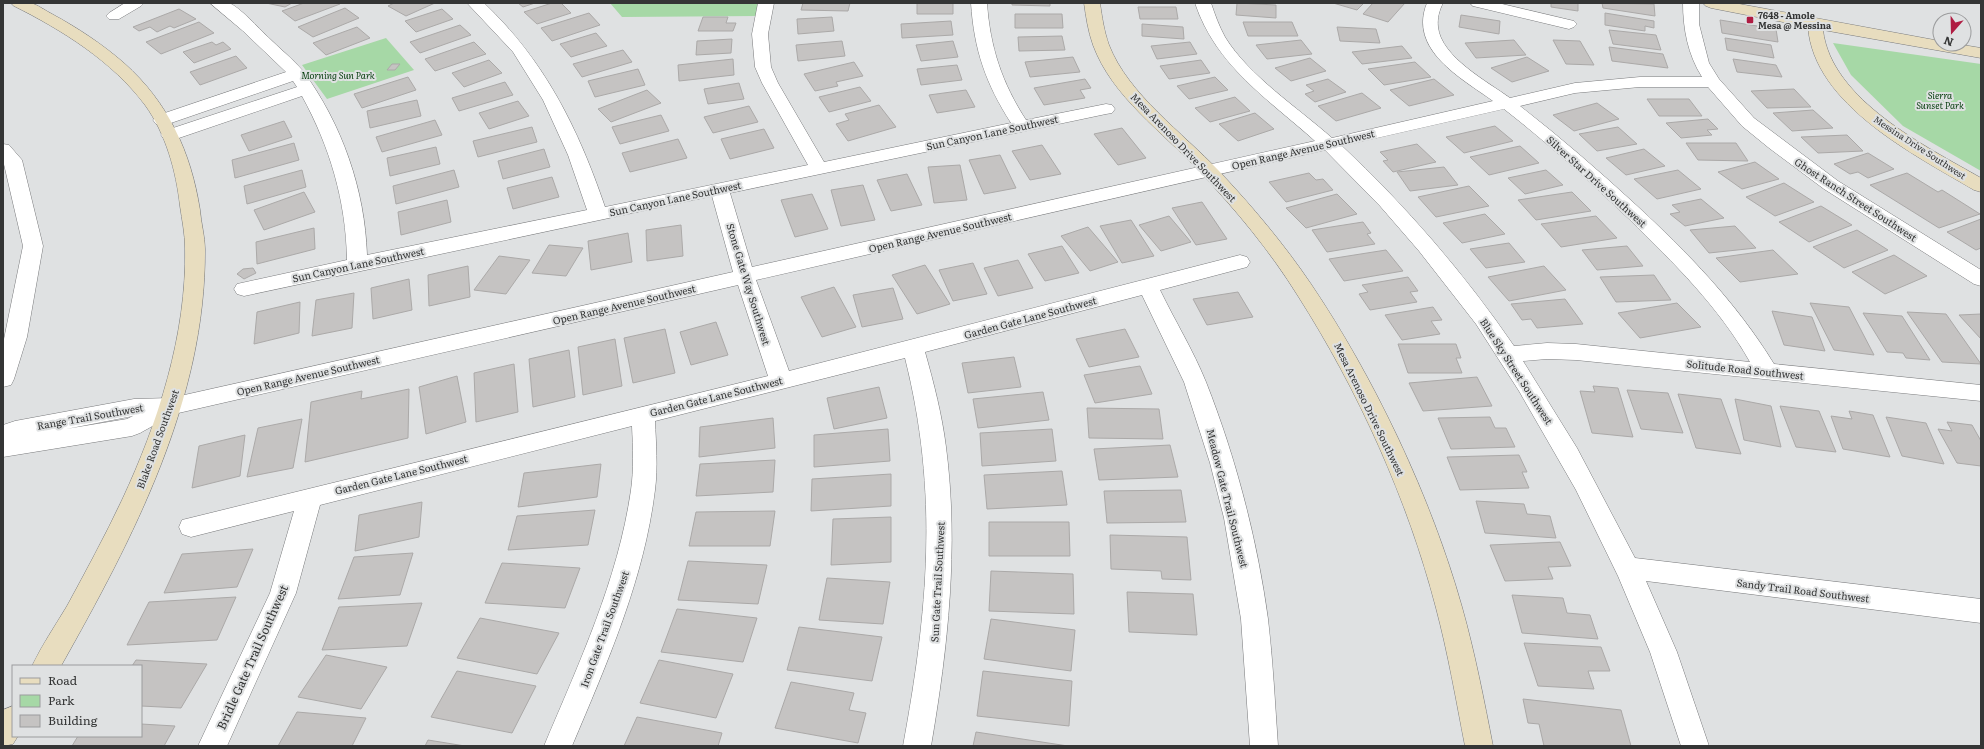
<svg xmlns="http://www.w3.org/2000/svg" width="1984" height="749" font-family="Literata,serif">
<rect width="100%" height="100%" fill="#dfe1e2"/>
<path fill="#a6d8a6" d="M610,3h149l-1,13 -136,1z
M386,38l28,32 -87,29 -25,-34z
M1833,43l148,21v107l-78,-45 -52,-51z"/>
<path fill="#c5c3c2" stroke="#aba9a8" d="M266,3h26l-7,4z
M304,3h35l1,1 -45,17 -13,-10z
M394,3h41l-29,13 -18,-10z
M518,3h17l-12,4z
M552,3h9l10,10 -34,11 -13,-12z
M803,3h47l-2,8 -47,-1z
M917,3h36v11h-36z
M1012,3h38v3l-38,-1z
M1237,3l39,2v13l-40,-3z
M1333,3h31l-7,7z
M1373,3h32l-17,19 -25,-8z
M1551,3h27v8l-27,-4z
M1602,3l52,1 1,12 -52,-8z
M1138,7h38l2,12h-38z
M345,8l14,10 -46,19 -15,-10z
M179,9l17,10 -22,9 -4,-2 -13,6 -7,-5 -11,4 -6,-4z
M442,9l11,10 -37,13 -11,-11z
M589,13l11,12 -48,16 -11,-13z
M1605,13l49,8v7l-9,-2v5l-40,-6z
M1015,14h47l1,14h-48z
M1461,15l39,6 -1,13 -40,-7z
M703,17h25l-2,6h10l-3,8h-35z
M832,17l2,14 -36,3 -1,-15z
M1720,20l56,9 2,13 -56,-9z
M951,21l2,14 -51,3 -1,-14z
M199,22l15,11 -53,21 -15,-12z
M1243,22h49l6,14h-50z
M1142,24l41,3 1,12 -42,-3z
M460,25l11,10 -51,18 -10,-11z
M357,27l13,11 -44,17 -13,-12z
M1337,27l39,2 4,14 -40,-2z
M1609,30l47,5 5,15 -48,-6z
M596,33l11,13 -36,11 -11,-13z
M1062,36l3,14 -46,1 -1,-14z
M1725,38l46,7 3,13 -47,-8z
M732,39l-1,14 -35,2 1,-14z
M1301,40l11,14 -45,5 -11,-14z
M1514,40l12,15 -50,3 -11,-15z
M1553,40l27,1 14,24 -28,-1z
M842,41l3,15 -47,5 -2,-16z
M953,41l5,16 -37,4 -5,-16z
M212,42l4,3 7,-3 8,7 -37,14 -11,-11z
M474,42l12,12 -51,17 -10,-12z
M1190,42l7,12 -40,5 -6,-13z
M1402,46l10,12 -50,6 -10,-12z
M1609,47l54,7 5,14 -56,-7z
M623,50l9,12 -50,15 -9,-13z
M236,56l11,12 -47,17 -10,-13z
M1073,57l7,15 -50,5 -5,-15z
M1527,57l22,14 -37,11 -21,-14z
M1310,58l16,13 -35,10 -16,-13z
M733,59l1,16 -55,6 -1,-16z
M1733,59l43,6 6,12 -45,-5z
M489,60l13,13 -38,14 -12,-14z
M1201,60l9,13 -41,6 -9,-13z
M854,62l9,14 -27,6 2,4 -23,5 -11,-17z
M1415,62l16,15 -47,8 -16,-16z
M392,64h8l-5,6h-8z
M957,65l5,15 -41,5 -4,-16z
M638,69l7,16 -50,12 -7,-16z
M408,77l8,13 -54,18 -8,-14z
M1215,77l13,13 -39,9 -12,-13z
M1085,79l6,9 -11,2 5,8 -41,7 -10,-17z
M1328,79l18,13 -31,10 -10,-8 9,-3 -8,-6z
M1434,79l20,16 -45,11 -19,-16z
M505,82l8,13 -54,16 -7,-13z
M739,83l5,16 -36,5 -4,-15z
M860,87l11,14 -42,11 -10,-15z
M1794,89l17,18 -44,1 -16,-17z
M647,90l14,13 -50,19 -13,-13z
M966,90l9,17 -38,6 -8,-18z
M1362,93l19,15 -45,13 -18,-15z
M1235,97l15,14 -40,11 -15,-14z
M1647,99h42l13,17h-43z
M417,100l4,16 -51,12 -3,-17z
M518,101l11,15 -40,13 -10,-16z
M1597,103l22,16 -45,12 -21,-16z
M879,105l17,22 -48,14 -12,-17 13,-4 -4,-6z
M749,106l9,16 -45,11 -9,-16z
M1813,110l20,18 -41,3 -19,-18z
M1255,113l19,16 -36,12 -19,-17z
M661,115l8,16 -49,13 -8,-17z
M1708,119l10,10 -11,1 5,5 -31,3 -15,-15z
M435,120l7,15 -60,17 -6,-15z
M284,121l8,16 -43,14 -8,-16z
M1495,126l18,15 -49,12 -18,-16z
M532,127l5,15 -59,15 -5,-16z
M1618,127l19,17 -40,7 -18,-17z
M1122,128l24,30 -28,7 -24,-31z
M764,129l10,19 -44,11 -9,-20z
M1847,135l16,16 -45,2 -17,-16z
M678,139l9,19 -57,14 -8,-19z
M294,143l5,17 -64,18 -3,-18z
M1686,143h50l12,18 -50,-1z
M1417,144l19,18 -43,10 -10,-11 5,-1 -8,-8z
M1042,145l19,29 -31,6 -18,-29z
M1520,146l19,17 -50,12 -19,-18z
M436,147l4,17 -50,12 -3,-18z
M544,149l6,18 -47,12 -5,-18z
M1644,149l21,17 -39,9 -20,-17z
M1868,153l26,16 -26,9 -10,-6 -8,2 -16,-10z
M1000,155l16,33 -32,6 -15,-34z
M1755,162l24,17 -37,10 -24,-17z
M960,165l7,35 -33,3 -6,-36z
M1444,167l14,18 -48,6 -13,-19z
M302,170l4,17 -59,17 -3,-18z
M454,170l5,17 -63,17 -3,-18z
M1546,170l17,15 -38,9 -17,-16z
M1678,170l23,19 -44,10 -23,-20z
M1309,173l7,7 7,-1 10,11 -47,12 -17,-20z
M1907,173l31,19 4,-2 38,24 -41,14 -69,-43z
M907,174l15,31 -31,6 -14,-31z
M552,177l7,20 -46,12 -6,-21z
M1784,183l30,19 -39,14 -29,-19z
M863,185l12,35 -34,6 -10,-36z
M1469,186l20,20 -53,11 -18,-20z
M304,192l11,20 -51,18 -10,-20z
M1572,192l19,19 -55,9 -18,-20z
M812,194l16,35 -33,8 -14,-37z
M1337,194l20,20 -51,14 -20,-20z
M1701,199l23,19 -39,8 -15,-12 10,-2 -8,-7z
M447,200l4,22 -50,13 -3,-23z
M1202,202l25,37 -31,6 -24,-37z
M1821,206l31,19 -43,17 -30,-20z
M1485,214l20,20 -43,9 -19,-20z
M1169,216l22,26 -30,9 -22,-26z
M1596,216l21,22 -56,9 -20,-23z
M1981,219v29l-5,2 -29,-18z
M1131,220l23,36 -32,7 -22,-37z
M1363,222l8,11 -4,1 8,10 -48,8 -15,-22z
M681,225l2,31 -36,5 -1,-31z
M1735,226l21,22 -47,5 -19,-23z
M1088,227l30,35 -28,9 -29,-35z
M314,228l1,21 -58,15 -1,-22z
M1857,230l31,20 -44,18 -31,-21z
M628,233l4,29 -41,8 -3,-29z
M1509,243l16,19 -39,6 -16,-19z
M549,245l34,3 -17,28 -34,-3z
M1062,246l17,27 -34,8 -17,-27z
M1627,246l16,20 -46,4 -15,-20z
M1386,250l17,21 -59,10 -15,-22z
M1773,250l25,24 -58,8 -24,-24z
M1894,255l33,21 -42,18 -33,-22z
M499,256l31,4 -24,34 -32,-4z
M1018,260l15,28 -35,8 -14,-28z
M973,263l14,31 -34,7 -14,-31z
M925,265l25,39 -33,10 -25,-39z
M468,266l2,31 -41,9 -1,-31z
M1544,266l22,24 -57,11 -21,-24z
M253,268l3,5 -12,6 -7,-5 6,-5z
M1654,275l17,25 -55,2 -16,-25z
M1408,277l10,14 -8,1 7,10 -47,8 -11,-16 9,-2 -6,-7z
M409,279l3,31 -39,9 -2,-31z
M834,287l22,40 -34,10 -21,-40z
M893,288l10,31 -41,8 -9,-32z
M1238,292l15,25 -46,8 -14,-26z
M354,293l-2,35 -40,8 4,-36z
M1565,299l18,25 -46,4 -6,-9 -9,1 -11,-16z
M300,302l-1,31 -45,11 3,-32z
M1677,303l24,24 -61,11 -22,-25z
M1810,303l39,4 25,48 -40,-5z
M1433,307l9,13 -11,1 9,13 -38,6 -17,-25z
M1772,311l40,6 13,34 -41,-6z
M1907,312l39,2 35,50 -39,-2z
M1863,313l39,3 28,44 -24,-2 -3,-5 -16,-1z
M1981,314v25l-22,-24z
M716,322l12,33 -37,10 -11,-33z
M665,329l10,44 -42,10 -9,-45z
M1125,329l14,28 -50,10 -13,-28z
M615,339l7,47 -39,9 -5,-48z
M1398,344h58l5,14h-5l6,15h-54z
M569,350l6,47 -42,10 -4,-48z
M1014,357l7,30 -53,6 -6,-30z
M514,364l4,48 -42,10 -2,-49z
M1140,366l12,28 -57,9 -11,-28z
M457,376l9,46 -40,12 -7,-47z
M1477,377l15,29 -69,5 -14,-28z
M1593,386l25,2 15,49 -41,-4 -12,-42 15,1z
M879,387l8,31 -53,11 -7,-31z
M409,389l-1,49 -103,24 6,-60 51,-11 -1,8z
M1627,390l41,3 15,40 -42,-4z
M1043,392l6,28 -71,8 -5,-29z
M1678,394l43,5 20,55 -45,-6z
M1735,399l36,7 10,41 -37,-7z
M1780,406l39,5 17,41 -40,-5z
M1087,408l72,1 4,30 -74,-1z
M1849,411l24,4 17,42 -47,-8 -12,-33 21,3z
M1490,417l5,11h11l9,19 -64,2 -13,-31z
M1886,417l40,6 18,41 -42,-8z
M773,418l2,30 -76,9 1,-30z
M302,419l-9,49 -46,9 11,-49z
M1947,422l25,3 9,16v25l-24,-3 -19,-34 14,2z
M888,429l2,32 -76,6v-32z
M1052,429l4,32 -74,5 -2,-33z
M245,435l-5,41 -48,12 7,-42z
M1170,445l8,32 -79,3 -5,-31z
M1519,455l8,17h-5l7,16 -69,2 -13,-33z
M775,460l-2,32 -77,4 4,-32z
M601,464l-4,33 -79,10 6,-34z
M1062,471l5,34 -80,4 -3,-34z
M891,474v32l-80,5 1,-32z
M1181,490l5,32 -79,1 -3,-32z
M1476,501l48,3 3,10 23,2 6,22 -71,-5z
M422,502l-3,35 -64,14 4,-36z
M595,510l-7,35 -80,5 9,-34z
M775,511l-5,35h-81l7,-34z
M891,517v45l-60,3 2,-46z
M989,522h80l1,34h-81z
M1110,535l77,2 4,43 -29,-1 -1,-8 -50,-2z
M1560,542l11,24 -23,1 5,12 -48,2 -15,-36z
M253,549l-16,38 -73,6 18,-39z
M413,553l-13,42 -62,4 16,-42z
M688,561l79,4 -9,39 -80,-4z
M502,563l78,5 -15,40 -80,-5z
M991,571l82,3 1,40 -85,-3z
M827,578l63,4 -7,42 -64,-4z
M1127,592l66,2 4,41 -68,-3z
M1512,595l51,3 4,15 23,2 8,24 -76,-6z
M236,597l-19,43 -90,5 22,-43z
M422,603l-15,43 -85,4 17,-43z
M677,609l80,9 -14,44 -82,-10z
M480,618l79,15 -22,41 -80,-16z
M991,619l84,11 -4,41 -87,-12z
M799,627l83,10 -10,44 -85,-11z
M1524,643l77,4 9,24h-22l6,18 -56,-3z
M326,655l61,12 -26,42 -63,-12z
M136,660l71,4 -26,44 -40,-2v-40h-9z
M659,660l74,14 -17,44 -76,-15z
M457,671l79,15 -24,47 -81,-16z
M983,671l89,10 -3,45 -92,-10z
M791,682l63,11 -5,17 17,3 -8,30 -83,-15z
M1523,699l98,11 10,36h-87l-5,-22 -11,-1z
M297,712l69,6 -14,28h-74z
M637,717l85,16 -4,13h-94z
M141,724l34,2 -11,20h-92l6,-10h63z
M976,732l92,14h-95z
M428,740l37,6h-40z"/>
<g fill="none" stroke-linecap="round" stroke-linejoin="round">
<defs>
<path id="street" d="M125,3h19l-3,3 -22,13h-10l-3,-3 3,-3z
M210,3c6,0 14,-1 19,0 12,5 29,25 39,34 11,11 25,22 35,34 39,53 62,119 64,184l220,-45 -19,-55 -25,-55 -30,-48 -46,-49h17c61,58 94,125 121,204l203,-42 -46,-82 -7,-16 -3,-33 6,-31h16l-6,31 3,33 7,16 46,79 187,-39c-25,-39 -37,-73 -40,-120h16c3,44 15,80 39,117l80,-16 6,1 3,4 -3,4 -6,1 -376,79 22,74 563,-126c-47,-42 -99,-75 -120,-138h16c4,12 8,23 14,34 24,39 72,70 107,101l161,-37c-32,-23 -85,-51 -66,-98h16c-4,8 -6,15 -5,24 3,30 50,55 72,71l65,-15 65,-6h62c-14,-22 -19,-48 -19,-74h16v21l10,39 10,16 35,39 84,63 143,89v16l-7,-2 -150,-95 -55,-41 -27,-22 -34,-39h-68l-65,6 -55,13c40,31 78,64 115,98 53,49 101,98 139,160l207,21v16l-405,-41 -29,-1 -24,2 54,87 58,110 346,41v24l-335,-42 31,71 32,94h-28l-31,-94 -32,-76 -42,-86 -57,-99 -43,-67 -57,-73 -39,-45 -55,-56 -569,130 33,91 451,-116 7,2 3,5 -3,5 -87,23c15,31 33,60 46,92 30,76 51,157 62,237 5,42 7,85 10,127h-28l-9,-127 -17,-101 -14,-55 -26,-81 -42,-87 -217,57c9,32 17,63 21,95 13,100 2,200 -15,299h-28c25,-135 36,-253 2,-388l-250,63c1,23 3,46 0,69 -11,90 -48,173 -83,256h-28c35,-83 74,-166 87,-256 3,-21 2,-42 1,-64l-312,79 -24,88 -69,153h-29l72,-153 24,-82 -103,26 -9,-3 -3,-7 3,-7 586,-144 -30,-91 -564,129 -34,19 -8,3 -129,21v-32l12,-4 119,-22 37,-1 562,-126 -21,-76 -468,100 -7,-2 -3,-5 3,-5 110,-24c-1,-59 -17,-113 -45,-164l-126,43 -6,1 -6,-1 -3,-4 3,-4 133,-44 -4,-6 -125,43 -6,1 -6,-1 -3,-4 3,-4 130,-44 -43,-41zM1504,109c44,34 85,72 125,110 45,44 90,88 121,143l-174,-18 -29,-1 -33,3c-50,-73 -108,-140 -172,-200zM133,416l-6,3 -61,10z
M1470,3h28l76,18 3,3 -3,3 -5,2 -96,-23z
M3,144l6,1 13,15 21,86 -16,91 -13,42 -3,6 -8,2v-43l20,-98 -20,-86z"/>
<path id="secondary" d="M11,3c6,0 14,-1 20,0 7,2 15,8 21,11 26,14 50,30 72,49 44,39 67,89 76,147 1,13 5,27 5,39 1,151 -72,289 -144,417h-29c10,-21 23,-40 35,-60 19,-35 38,-70 55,-106 36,-77 65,-166 63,-252 0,-14 -3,-28 -5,-42 -4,-35 -14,-72 -35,-101 -33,-44 -83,-75 -131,-99z
M1084,3h16c2,14 4,28 9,42 19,49 74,88 110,126 33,35 65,73 92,113 64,95 120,213 151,323 13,46 22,93 31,139h-28c-9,-46 -17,-93 -29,-138 -28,-108 -78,-218 -138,-312 -28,-45 -62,-86 -98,-124 -37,-40 -88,-75 -107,-127 -5,-14 -7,-28 -9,-42z
M1703,3h31l206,38v3h17l24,4v10l-158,-28c8,70 104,117 158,148v14l-7,-2c-59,-35 -160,-85 -166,-163l-97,-19 -5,-2z
M13,706v30h5l-5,8 -10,2v-36z"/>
</defs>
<use href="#street" stroke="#797a7c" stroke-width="1"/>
<use href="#secondary" stroke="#797a7c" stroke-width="1"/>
<use href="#street" fill="#fff" fill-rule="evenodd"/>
<use href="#secondary" fill="#e8ddbf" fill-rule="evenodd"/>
</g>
<rect fill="#af1c42" stroke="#dfe1e2" stroke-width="1.5" x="1746" y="16" width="8" height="8" rx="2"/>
<g text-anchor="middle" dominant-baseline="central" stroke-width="4" stroke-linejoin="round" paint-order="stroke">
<g font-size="9" font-weight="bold" fill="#343535" stroke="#dfe1e2" text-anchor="start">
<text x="1758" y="15">7648 - Amole<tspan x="1758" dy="10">Mesa @ Messina</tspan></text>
</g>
<g font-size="9" font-style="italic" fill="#023a0a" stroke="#dfe1e2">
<text x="338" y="75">Morning Sun Park</text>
<text x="1940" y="95">Sierra<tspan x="1940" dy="10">Sunset Park</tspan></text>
</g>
<g font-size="9" fill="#343535" stroke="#dfe1e2">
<text transform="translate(1920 147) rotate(33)">Messina Drive Southwest</text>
</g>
<g font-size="10" fill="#343535" stroke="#dfe1e2">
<text transform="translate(992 132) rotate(-12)">Sun Canyon Lane Southwest</text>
<text transform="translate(1184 147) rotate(46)">Mesa Arenoso Drive Southwest</text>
<text transform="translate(1303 149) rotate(-13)">Open Range Avenue Southwest</text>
<text transform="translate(1597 181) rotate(42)">Silver Star Drive Southwest</text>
<text transform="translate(675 198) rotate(-12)">Sun Canyon Lane Southwest</text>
<text transform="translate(1856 199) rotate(33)">Ghost Ranch Street Southwest</text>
<text transform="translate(940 232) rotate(-13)">Open Range Avenue Southwest</text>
<text transform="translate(358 264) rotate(-12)">Sun Canyon Lane Southwest</text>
<text transform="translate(749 284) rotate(73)">Stone Gate Way Southwest</text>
<text transform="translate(624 304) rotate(-13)">Open Range Avenue Southwest</text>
<text transform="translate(1030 317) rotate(-15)">Garden Gate Lane Southwest</text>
<text transform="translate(1745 369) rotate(6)">Solitude Road Southwest</text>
<text transform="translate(1517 371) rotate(57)">Blue Sky Street Southwest</text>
<text transform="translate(308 375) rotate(-13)">Open Range Avenue Southwest</text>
<text transform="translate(716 396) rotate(-14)">Garden Gate Lane Southwest</text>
<text transform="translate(1370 409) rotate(64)">Mesa Arenoso Drive Southwest</text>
<text transform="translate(90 416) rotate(-10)">Range Trail Southwest</text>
<text transform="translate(157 439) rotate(-70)">Blake Road Southwest</text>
<text transform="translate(401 474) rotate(-14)">Garden Gate Lane Southwest</text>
<text transform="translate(1228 498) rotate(76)">Meadow Gate Trail Southwest</text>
<text transform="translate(937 582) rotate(-87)">Sun Gate Trail Southwest</text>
<text transform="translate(1803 590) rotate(7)">Sandy Trail Road Southwest</text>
<text transform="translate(604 629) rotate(-70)">Iron Gate Trail Southwest</text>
</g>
<g font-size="12" fill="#343535" stroke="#dfe1e2">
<text transform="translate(252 657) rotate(-66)">Bridle Gate Trail Southwest</text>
</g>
</g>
<rect width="1984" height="749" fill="none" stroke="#343535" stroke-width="8"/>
<rect x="12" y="665" width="130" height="72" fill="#dfe1e2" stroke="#9b9c9d"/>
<rect x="20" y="678" width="20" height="6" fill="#e8ddbf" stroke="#9b9c9d"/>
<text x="48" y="685" font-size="12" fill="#343535">Road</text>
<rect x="20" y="695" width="20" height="12" fill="#a6d8a6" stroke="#9b9c9d"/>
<text x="48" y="705" font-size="12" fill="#343535">Park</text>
<rect x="20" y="715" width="20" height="12" fill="#c5c3c2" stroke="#9b9c9d"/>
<text x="48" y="725" font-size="12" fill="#343535">Building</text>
<g transform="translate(1952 32) rotate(200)"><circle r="19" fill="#dfe1e2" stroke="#9b9c9d"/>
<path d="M0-3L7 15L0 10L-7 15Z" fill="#af1c42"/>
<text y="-6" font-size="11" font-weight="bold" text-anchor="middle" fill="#343535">N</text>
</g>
</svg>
